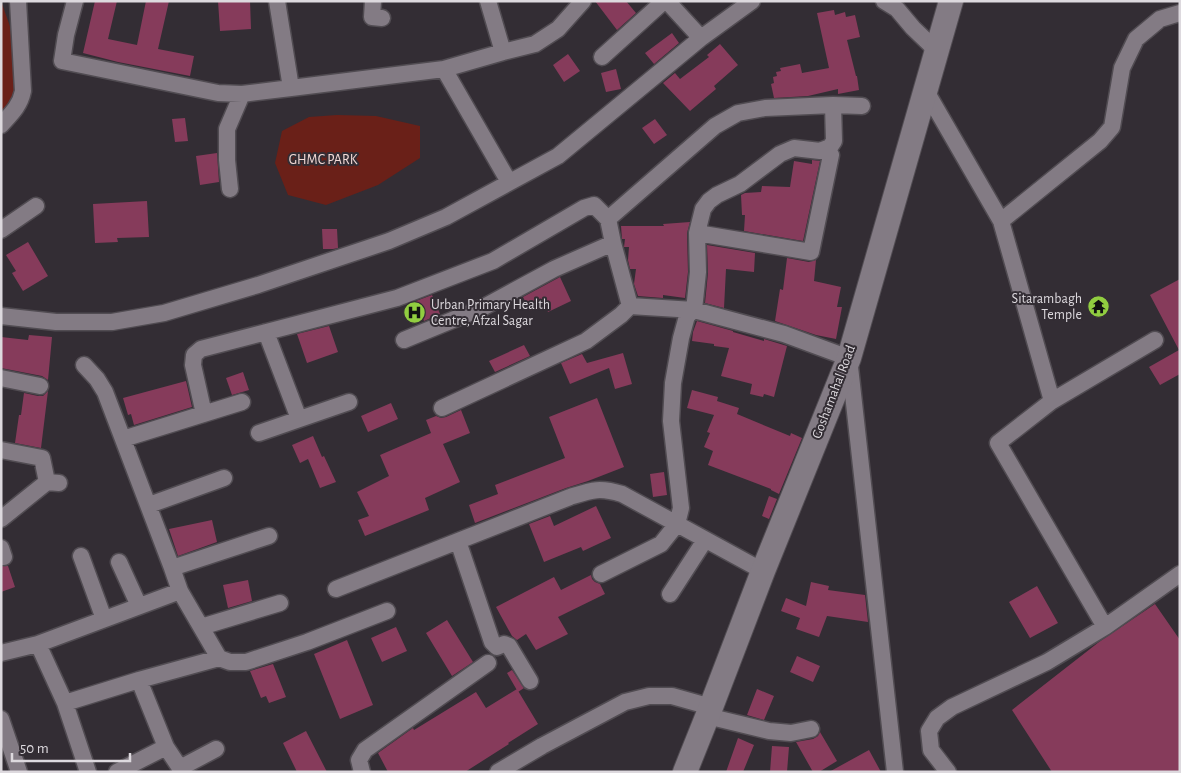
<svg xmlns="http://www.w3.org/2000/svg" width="1181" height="773" font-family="'Alegreya Sans',sans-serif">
<rect width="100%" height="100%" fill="#332d34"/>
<path fill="#6a2018" d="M1,1l16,45v53l-16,17z
M337,115l39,1 44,10v32l-42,27 -52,20 -38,-10 -13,-32 7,-32 27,-14z"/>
<path fill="#863b5b" d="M95,1h22l-9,38 29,6 9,-44h23l-11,48 36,7 -4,20 -72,-14 -35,-9z
M218,1h32l1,28 -31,2z
M595,1h31l10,12 -19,17z
M834,10l1,5 10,-3 1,5 9,-2 5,22 -13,3 9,36h1l2,14 -21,4v-5l-30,7 -34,2 -3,-14 3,-1 -1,-6 4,-1 -1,-4 5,-1 -1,-3 20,-4 2,9 27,-5 -12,-55z
M672,33l7,10 -25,21 -9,-11z
M720,44l18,21 -24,21 2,3 -26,22 -27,-28 12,-10 5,6 29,-22 -2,-2z
M568,54l12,17 -16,11 -11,-17z
M616,69l5,20 -15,3 -5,-19z
M185,118l3,23 -13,1 -3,-23z
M655,119l12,16 -13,9 -12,-16z
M217,153l2,29 -19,3 -4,-29z
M812,160l8,1 -17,80 -59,-10 1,-16h-3l-1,-20 4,-2 16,-1 1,-6 28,1 4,-26 18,3z
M147,201l2,36 -32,1 1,4 -23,1 -2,-39z
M690,222l-3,11 1,39 -3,26 -22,-3v3l-25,-2 -4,-12 2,-15h-6l-2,-9 1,-13h-5l1,-8h-3l-1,-13h43l-1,-2z
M322,229h15l1,19 -5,1h-10z
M28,242l20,34 -25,15 -11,-18 4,-2 -10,-16z
M707,245l48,8 -1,19 -28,-3 -2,39 -19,-5 3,-30z
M787,258l22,4 7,-2 -2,21 27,6 -4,20h5l-6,32 -20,-4 -41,-14 5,-32 3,1z
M560,277l11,24 -23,11 -3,-8 -15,7 -7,-14z
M1180,279v95l-20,11 -11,-18 30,-17 -29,-55z
M432,295l8,19 -16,7 -8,-20z
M697,321l36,10v1l31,9v-2l23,7 -13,51 -10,-3 -1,3 -13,-3 2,-10 -31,-8 8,-28 -15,-2v-2l-22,-3 1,-9z
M329,326l9,26 -31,11 -10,-29z
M29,335l23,2 -4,43 -6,-4 -41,-8v-31l27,3z
M524,345l6,11 -35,16 -6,-11z
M623,353l9,31 -17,5 -6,-21 -39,16 -9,-21 21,-9 5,9z
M243,372l6,18 -17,5 -6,-17z
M186,381l6,26 -58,18 -3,-11 -3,1 -5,-17z
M692,390l26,7 -1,4 22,7 -2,6 53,22 1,-3 11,5 -23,56 -8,-4v-1l-63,-24 5,-14 -9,-4 6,-14 -3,-1 7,-17 -27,-7z
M48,391l-7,57 -26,-5 4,-28h2l3,-22 14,3h5z
M597,398l27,69 -36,14 -22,7 -91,35 -6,-18 29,-11 -3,-9 70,-27 -16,-41z
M391,403l7,16 -30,13 -7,-16z
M461,410l9,23 -27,11 17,38 -35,16 4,12 -64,26 -7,-16 11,-4 -12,-24 32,-16 -9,-21 51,-22 -5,-13 10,-4 5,2 5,-1z
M313,436l9,21 2,-1 12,26 -16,6 -12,-29 -8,4 -8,-18z
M664,472l3,23 -14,2 -3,-23z
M769,496l8,3 -8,20 -7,-3z
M596,506l15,32 -28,13 -2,-4 -37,15 -15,-38 21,-8 4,10z
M212,520l5,22 -39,14 -9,-27z
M1,566h7l7,21 -14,5z
M591,575l1,4 3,3 5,2 5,10 -47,23 10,17 -32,16 -10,-16 -9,6 -5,-4 -16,-29 58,-30 7,13z
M248,580l4,21 -24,7 -5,-23z
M811,582l18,4 -1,4 37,5 3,27 -41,-6 -8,21 -23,-8 4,-11 -19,-7 5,-13 20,8z
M1037,586l21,37 -28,15 -21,-36z
M1155,604l25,36v132h-128l-40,-62 87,-68z
M447,620l26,42 -21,14 -26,-43z
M396,627l11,24 -25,11 -11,-24z
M347,640l26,65 -33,14 -26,-65z
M797,656l23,10 -7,16 -23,-10z
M273,664l13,33 -17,6 -3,-7 -5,2 -11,-27z
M512,670l12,18 -6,4 -11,-19z
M517,689l21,35 -30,19 1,1 -44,28h-77l-10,-19 35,-25 1,2 62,-38 10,16z
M757,689l17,7 -10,24 -17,-5z
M306,731l21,41h-30l-14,-29z
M820,732l17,29 -18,11h-6l-17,-30 17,-3 5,-3z
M738,738l16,7 -11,27h-17z
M772,746l17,1 -2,25h-17z
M869,750l12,22h-52z"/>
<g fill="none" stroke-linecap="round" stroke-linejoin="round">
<defs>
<path id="street" d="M75,1l-9,34 -4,26 156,32 24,1 49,-6
M277,1l14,87 153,-19 59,-17 -15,-51
M373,1l-1,16 10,1
M667,1l34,37
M884,1l13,8 16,19 24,23
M503,52l32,-8 23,-15 25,-28
M602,57l62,-56
M444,69l65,113
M926,91l75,130 51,180
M1,125c10,-11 19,-19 22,-34l-5,-90
M230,189l-3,-29v-31l15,-35
M608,219l107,-93 23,-13 27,-5 68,-3 29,1
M1001,221l99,-80 12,-14 10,-59 14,-29 24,-20 20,-6
M1,230l35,-24
M697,233l114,19 20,-97
M1,316l55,6h56l52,-9 94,-28 131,-44 57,-24 112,-61 143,-118 51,-37
M266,332l33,87
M404,340l80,-33 70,-38 59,-26
M84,365l13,14 8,13 67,176 8,23 39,67
M1,378l39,8
M442,408l144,-67 35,-26 9,-9 64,4 90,24 65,24 46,414
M204,414l-11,-49 1,-10 7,-6 196,-51 96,-37 91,-53 10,-3 14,14 5,24 17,63
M259,433l90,-31
M123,439l119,-37
M1,450l41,8 5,24
M149,505l75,-27
M1,519l46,-37 12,1
M458,541l34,101 5,5 7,-3 5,2 21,35
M1,548l3,9
M81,556l23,63
M119,562l20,44
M172,568l97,-32
M601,574l60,-30 16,-20 4,-16 -10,-87 2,-38 8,-45 6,-22 7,-6 4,-38 -1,-39 6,-24 6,-8 8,-6 23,-11 40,-30 14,-6 26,3 10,-4 4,-6 -1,-36
M336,589l234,-92c22,-7 29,-10 52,-3l141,77
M670,594l35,-54
M201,627l79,-24
M1105,627l75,-53
M38,644l27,59 23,69
M1,653l37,-9 142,-53
M65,703l74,-23
M707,716l62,15 22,2 20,-4
M1,719l18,53
M180,768l36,-19
M117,772l49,-25
M180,772v-4l-14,-21 -27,-67 80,-22 11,4h16l61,-20 80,-31
M362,772l-3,-12 6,-10 123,-87
M498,772l44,-26 83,-44 24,-6h23l39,11
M948,772l-17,-22 -2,-19 8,-13 15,-11 95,-45 58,-35 -107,-184 54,-42 103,-61"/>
<path id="secondary" d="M685,772l26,-65 52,-136 86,-213 102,-357"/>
</defs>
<use href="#street" stroke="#514c52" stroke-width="19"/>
<use href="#secondary" stroke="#514c52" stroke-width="26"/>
<use href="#street" stroke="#837b84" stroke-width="16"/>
<use href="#secondary" stroke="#837b84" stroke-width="24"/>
</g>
<defs>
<symbol id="temple-disc" viewBox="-11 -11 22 22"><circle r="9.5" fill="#91cd40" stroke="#332d34"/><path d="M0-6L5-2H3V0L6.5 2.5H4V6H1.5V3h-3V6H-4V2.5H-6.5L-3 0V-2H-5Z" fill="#111"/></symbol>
<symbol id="hospital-disc" viewBox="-11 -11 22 22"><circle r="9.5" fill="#91cd40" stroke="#332d34"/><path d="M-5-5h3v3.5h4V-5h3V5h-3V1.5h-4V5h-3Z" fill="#111"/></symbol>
</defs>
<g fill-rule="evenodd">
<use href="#temple-disc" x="1086" y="294" width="25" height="25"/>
<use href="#hospital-disc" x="402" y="300" width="25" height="25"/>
</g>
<g text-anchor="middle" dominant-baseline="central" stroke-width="4" stroke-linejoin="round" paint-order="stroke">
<g font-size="14" fill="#f4dbd7" stroke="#332d34">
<text x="323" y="160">GHMC PARK</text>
</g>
<g font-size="14" fill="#ddd9de" stroke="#332d34" text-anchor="end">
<text x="1082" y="299">Sitarambagh<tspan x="1082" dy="16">Temple</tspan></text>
<text x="431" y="305" text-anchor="start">Urban Primary Health<tspan x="431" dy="16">Centre, Afzal Sagar</tspan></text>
</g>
<g font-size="14" fill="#ddd9de" stroke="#332d34">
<text transform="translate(834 392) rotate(-69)">Goshamahal Road</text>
</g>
</g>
<rect width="1181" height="773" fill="none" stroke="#ddd9de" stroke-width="5"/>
<path d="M12 753v8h118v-8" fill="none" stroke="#ddd9de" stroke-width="2.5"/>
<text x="20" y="753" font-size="15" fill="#ddd9de" stroke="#332d34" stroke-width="4" paint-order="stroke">50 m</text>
</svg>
